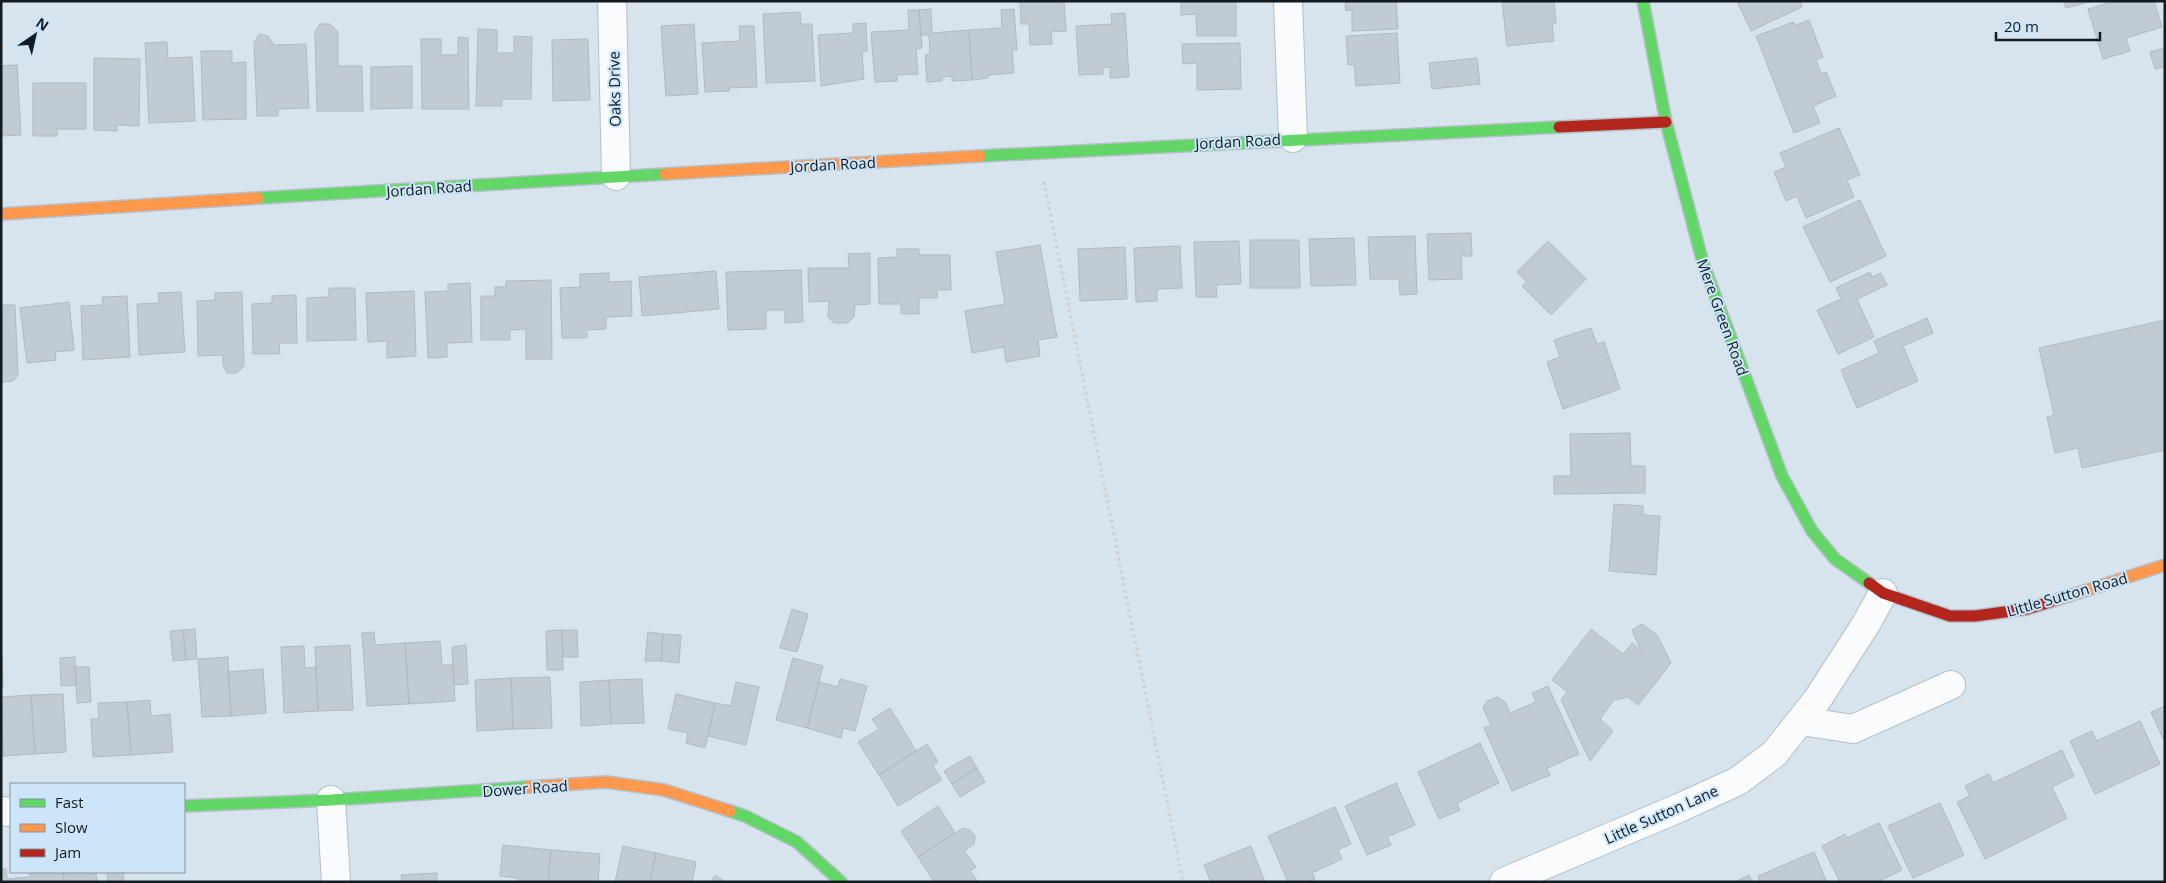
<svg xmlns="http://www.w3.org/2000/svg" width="2166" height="883" font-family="'Open Sans',sans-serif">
<rect width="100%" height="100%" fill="#d7e4ee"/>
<path fill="#c1cbd3" stroke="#afbac1" d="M1020,1h44l2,30 -15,1 1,12 -22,1 -1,-21h-8z
M1181,1h55v35h-39l-1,-22 -15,1z
M1345,1h51l2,28 -46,2v-21l-6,1z
M1502,1h52l2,22h-4l2,18 -47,5z
M1737,1h63l2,6 -51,24z
M2064,1h29l-27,7z
M2115,1h39l8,26 -36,11 4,13 -27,8 -15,-50z
M931,9l1,24 37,-3 3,50 -20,1v-5l-10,1v4l-15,1 -2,-27 5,-1 -1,-19h-8l-2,-25z
M1014,9l3,41h-5l2,23 -26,2v3l-16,2 -3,-50 33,-2 -1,-18z
M908,10h11l3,38 -6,1 2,25 -21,1v6l-22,1 -4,-50 38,-2z
M800,12l1,12h11l3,57 -49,2 -3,-69z
M1125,13l4,64 -19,1v-11l-7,1v6l-24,1 -3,-49 36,-2 -1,-10z
M1809,20l14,37 -7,3 5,14 5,-2 10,24 -23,10 7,17 -26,10 -38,-97 38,-14 2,3z
M866,23l1,28 -5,1 2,27 -43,7 -3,-51 35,-2v-9z
M320,24h10l8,8v34h24l1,45h-46l-2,-79z
M694,24l4,70 -32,2 -5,-70z
M739,26h15l3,61 -28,1v3l-24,1 -3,-49 38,-2z
M478,29l19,1v23h17v-17l18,1 -1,62h-29v7h-26z
M1397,33l3,50 -44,3 -2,-22 -6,1 -2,-29z
M259,34l9,2 6,9 32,-1 3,64 -31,1v7h-21l-3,-73z
M458,37l10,1 1,71h-47l-1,-70h20v16h17z
M588,39l2,61 -37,1 -1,-61z
M167,42l1,16 24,-1 3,64 -46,2 -4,-80z
M1240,43l1,46 -44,1v-27l-14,1 -1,-20z
M2165,48v19l-10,2 -5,-17z
M201,51h31v12l14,-1v57l-43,1z
M94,58l46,1 -1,67 -22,-1v6l-23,-1z
M1477,58l3,26 -48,5 -3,-26z
M17,65l4,70 -20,1v-70z
M412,66v42l-41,1v-42z
M33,83h53v46h-29v7h-24z
M1839,128l21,47 -13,5 7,17 -48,21 -9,-22 -11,5 -12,-29 12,-5 -6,-14z
M1860,200l26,56 -56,26 -27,-55z
M1471,233l1,23h-11l1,23 -33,1 -2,-46z
M1415,236l2,58 -17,1 -1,-16h-29l-2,-42z
M1354,238l2,47 -45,1 -2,-47z
M1250,240h49l1,48h-50z
M1239,241l2,43 -25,1 1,12h-21l-2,-55z
M1548,241l38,38 -35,36 -29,-29 5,-4 -10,-10z
M1040,245l17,92 -19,3 2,16 -34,6 -2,-15 -32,6 -7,-42 40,-7 -9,-52z
M1180,246l2,42 -25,1v12l-21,1 -2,-54z
M1125,247l2,52 -47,2 -2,-52z
M897,249h22v6h31l1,35h-14v8h-18v16h-18v-10h-22l-1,-46 19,-1z
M870,253v51l-15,1 -1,12 -7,6h-13l-6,-6 1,-16 -20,1 -1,-34h41l-1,-14z
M801,270l2,52 -18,1v-13h-19v19l-38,1 -2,-58z
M716,271l3,38 -77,7 -3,-39z
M1870,272l2,5 9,-4 6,12 -30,14 17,38 -36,17 -21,-44 24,-11 -5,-11z
M609,273v9l22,-1 1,35 -26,1v12l-19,1v8h-25l-2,-50 20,-1v-13z
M551,280l1,79h-26v-30l-16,1v10h-29v-44h14v-9h11v-6z
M470,283l2,59 -25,1v14l-19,1 -3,-66 23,-1v-7z
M329,288h26l1,52 -49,1v-43l22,-1z
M414,291l2,65 -29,2v-17l-19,1 -2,-49z
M181,292l4,60 -46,3 -2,-51 22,-1 -1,-10z
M242,292l2,74 -7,7h-10l-4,-8v-10l-25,1 -1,-55 18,-1v-7z
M296,295l1,48h-18l1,11h-27l-1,-50 20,-1v-7z
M127,296l3,61 -47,3 -2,-54 22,-1 -1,-8z
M69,302l5,48 -19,2 1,8 -29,3 -7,-55z
M1,305h14l3,70 -5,6 -12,1z
M1927,318l6,15 -30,13 15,35 -61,27 -16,-38 38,-17 -5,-12z
M2165,320v130l-83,18 -4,-20 -23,5 -8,-36 7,-2 -15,-67z
M1591,328l6,16 7,-2 16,47 -57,20 -16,-47 13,-5 -6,-17z
M1630,433l1,33h14v27l-91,1v-18h17l-1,-42z
M1614,504l29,2v9l17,1 -4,59 -47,-4z
M792,609l16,5 -11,38 -17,-4z
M1642,624l15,11 14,28 -33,42 -10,-8 -14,3 -14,19 13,12 -23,30 -29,-61 6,-8 -15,-12 39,-51 32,25 9,-11 9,8 -9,-21z
M195,629l2,30 -11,1 -3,-30z
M183,630l3,30 -13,1 -3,-30z
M562,630h15l1,27h-15z
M562,630l1,40h-16l-1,-39z
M374,632l1,13 30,-2 4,61 -42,2 -5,-73z
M648,632l15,2 -2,27h-16z
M663,634l18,1 -2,28 -18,-2z
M440,641l2,24h11l2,36 -46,3 -4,-61z
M350,645l3,65 -35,1 -3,-64z
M466,645l2,39 -14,1 -2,-38z
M304,646l1,22 11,-1 2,44 -34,2 -3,-66z
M1,656h1l1,30h-2z
M75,657l1,28 -15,1 -1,-28z
M228,657l3,59 -29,1 -4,-58z
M793,658l30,8 -16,62 -31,-8z
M75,667h14l2,35 -14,1z
M263,669l3,44 -35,3 -3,-44z
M550,677l2,51 -39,1 -2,-51z
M511,678l2,51 -36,2 -2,-51z
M642,679l2,44 -33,1 -2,-44z
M840,679l27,7 -12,45 -12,-3 -2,10 -34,-10 12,-46 19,5z
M609,680l2,44 -30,2 -1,-44z
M736,682l23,5 -13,58 -38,-9 7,-33 16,3z
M1548,686l31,68 -32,14 3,7 -38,16 -28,-63 7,-3 -8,-17 4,-7 11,-4 7,5 5,11 26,-11 -4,-9z
M63,694l3,58 -31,2 -4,-59z
M676,694l39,9 -10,45 -19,-5 2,-10 -20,-4z
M31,695l4,59 -32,2 -2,-59z
M150,700l1,16 19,-2 3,38 -42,3 -4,-53z
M127,702l4,53 -38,2 -2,-38h8l-1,-16z
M2165,706v37l-14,-31z
M890,708l26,43 -37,24 -21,-33 21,-13 -7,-10z
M2140,721l20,43 -65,30 -25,-53 22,-10 5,10z
M1480,743l19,40 -42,20 3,7 -21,9 -21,-47z
M927,744l11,18 -5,4 9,14 -44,26 -19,-31z
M2062,750l12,26 -22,11 15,31 -82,41 -28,-57 13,-6 -5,-10 24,-12 4,9z
M970,756l7,12 -25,16 -8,-13z
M977,768l8,14 -25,15 -8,-13z
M1396,783l19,42 -28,12 4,8 -24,10 -22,-49z
M1940,803l24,52 -51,23 -25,-52z
M938,806l17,27 -37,24 -17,-26z
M1335,807l16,37 -13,6 4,9 -30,14 3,6 -7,3h-20l-20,-46z
M1879,823l23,47 -21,10v2h-41l-18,-36 23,-12 2,4z
M963,828l7,2 5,6 -1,8 -10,7 12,16 -6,4 8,11h-44l-16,-25z
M503,845l48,5 -3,32h-30v-4l-18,-2z
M623,846l33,7 -6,29h-35z
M1251,846l14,36h-54l-7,-17z
M551,850l49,4 -2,28h-50z
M1814,852l13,30h-67l-2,-6z
M656,853l40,9 -4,20h-42z
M1,869h5l1,10 9,-1v4h-15z
M30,872h33l1,10h-48v-4l14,-1z
M63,872h33l1,10h-33z
M107,872h16l1,10h-16z
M437,873v9h-35l-1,-7z
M715,875l10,7h-14z
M1749,875l3,7h-17z"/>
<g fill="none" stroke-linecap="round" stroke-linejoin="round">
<defs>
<path id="street" d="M612,1l4,175
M1288,1l5,137
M1801,721l52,8 98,-44
M331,800l5,82
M1,811l10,1
M1504,882l175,-74 59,-27 36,-27 43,-54 49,-76 17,-31"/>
<path id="fast" d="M1643,1l23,121 37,141 79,213 30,55 23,28 34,24
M980,156l579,-29
M258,198l407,-24
M184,806l147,-6 197,-13
M730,811l15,5 52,26 44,40"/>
<path id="slow" d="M665,174l315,-18
M1,214l257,-16
M2050,602l115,-37
M528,787l78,-5 58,8 66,21"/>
<path id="jam" d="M1559,127l107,-5
M1869,583l14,10 67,23h25l52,-7 23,-7"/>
</defs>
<use href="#street" stroke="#b5c0c8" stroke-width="30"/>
<use href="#fast" stroke="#b5c0c8" stroke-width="14"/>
<use href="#slow" stroke="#b5c0c8" stroke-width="14"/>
<use href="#jam" stroke="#b5c0c8" stroke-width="14"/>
<path stroke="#cbcfd1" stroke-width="3" stroke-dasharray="2.5 4" stroke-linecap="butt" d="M1044,182l139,700"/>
<use href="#street" stroke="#f9fbfc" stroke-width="28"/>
<use href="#fast" stroke="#63d668" stroke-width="11"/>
<use href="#slow" stroke="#ff974d" stroke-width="11"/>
<use href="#jam" stroke="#b3261e" stroke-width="11"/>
</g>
<g text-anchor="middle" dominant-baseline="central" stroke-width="4" stroke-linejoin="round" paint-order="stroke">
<g font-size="15" fill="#121b22" stroke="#cde5f8">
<text transform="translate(614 89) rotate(-91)">Oaks Drive</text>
<text transform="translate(1238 141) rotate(-3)">Jordan Road</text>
<text transform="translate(833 164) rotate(-3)">Jordan Road</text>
<text transform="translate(429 188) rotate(-4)">Jordan Road</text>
<text transform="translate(1723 317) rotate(70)">Mere Green Road</text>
<text transform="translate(2067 594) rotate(-16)">Little Sutton Road</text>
<text transform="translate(525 788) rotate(-4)">Dower Road</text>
<text transform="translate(1661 814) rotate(-24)">Little Sutton Lane</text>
</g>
</g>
<rect width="2166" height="883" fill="none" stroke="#121b22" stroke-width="5"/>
<rect x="10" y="783" width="175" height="90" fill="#cde5f8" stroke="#8294a2"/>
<rect x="20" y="799" width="25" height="8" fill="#63d668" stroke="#8294a2"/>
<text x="55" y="808" font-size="15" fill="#121b22">Fast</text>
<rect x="20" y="824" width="25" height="8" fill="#ff974d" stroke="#8294a2"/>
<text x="55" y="833" font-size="15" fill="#121b22">Slow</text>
<rect x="20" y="849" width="25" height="8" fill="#b3261e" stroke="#8294a2"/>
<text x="55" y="858" font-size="15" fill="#121b22">Jam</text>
<g transform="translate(35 35) rotate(34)" stroke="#cde5f8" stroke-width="4" paint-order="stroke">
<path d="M0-4L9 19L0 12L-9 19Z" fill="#121b22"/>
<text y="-8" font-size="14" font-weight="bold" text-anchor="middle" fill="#121b22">N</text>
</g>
<path d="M1996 32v8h104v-8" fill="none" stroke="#121b22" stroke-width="2.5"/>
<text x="2004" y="32" font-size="15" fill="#121b22" stroke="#cde5f8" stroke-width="4" paint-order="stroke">20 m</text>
</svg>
